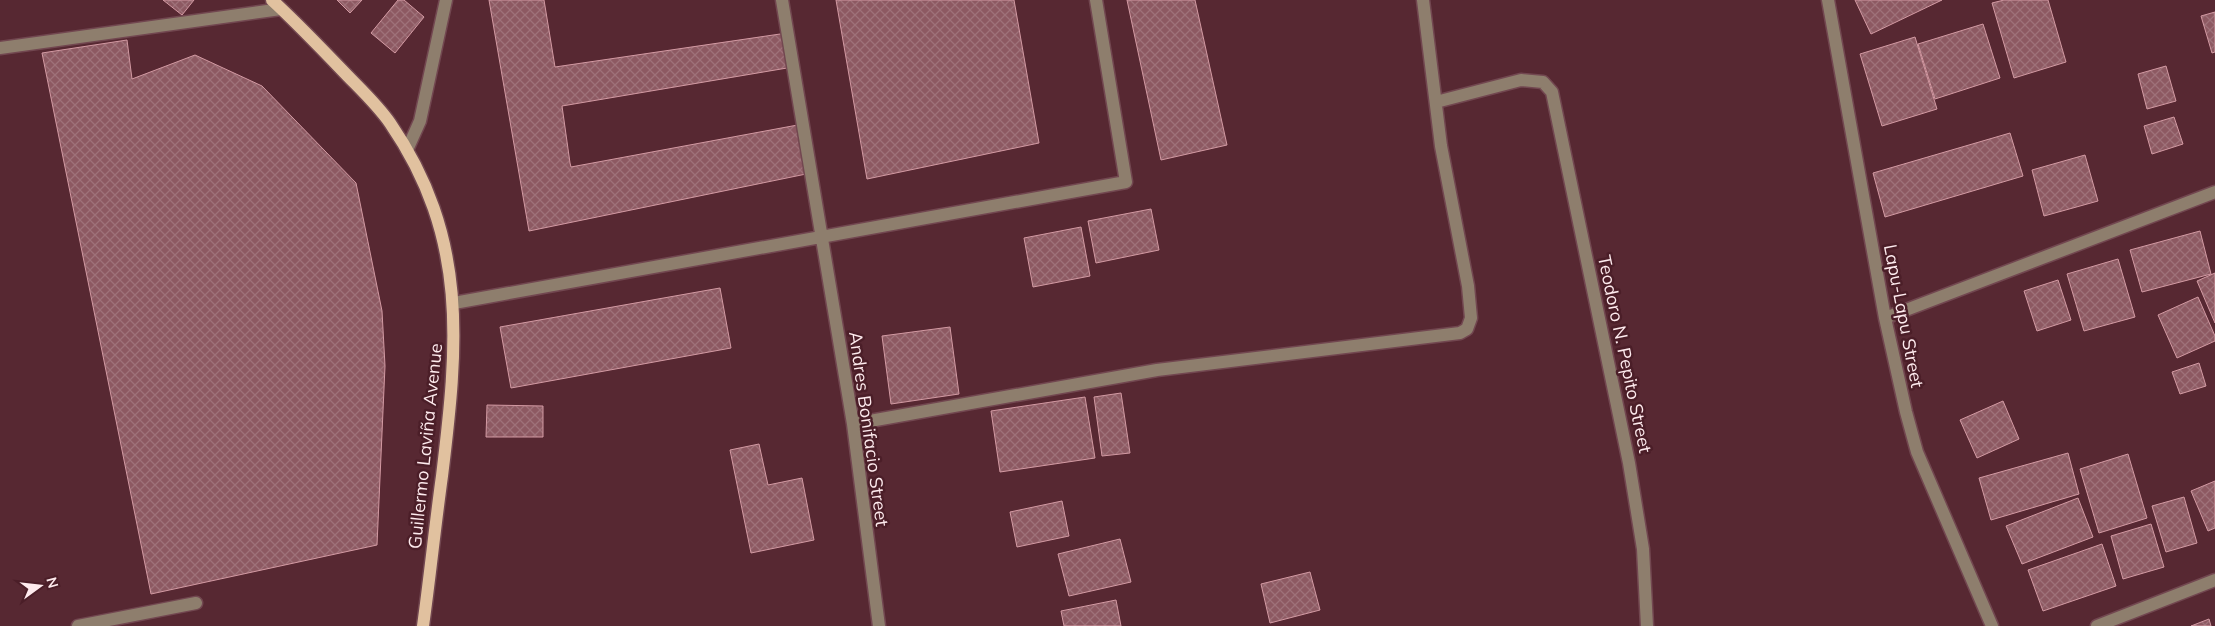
<svg xmlns="http://www.w3.org/2000/svg" width="2215" height="626" font-family="Mulish,sans-serif">
<defs>
<pattern id="building-cross-hatch" width="8" height="8" patternUnits="userSpaceOnUse" patternTransform="scale(1.25)"><rect width="8" height="8" fill="#8d5962"/><path d="M0 0l8 8M0 8l8-8" fill="none" stroke="#9e7179"/></pattern>
</defs>
<rect width="100%" height="100%" fill="#572832"/>
<path fill="url(#building-cross-hatch)" stroke="#d39aa3" d="M163,0h31l-12,15z
M337,0h25l-12,13z
M398,0h6l20,17 -29,36 -24,-20z
M489,0h55l11,67 232,-34 6,34 -231,39 8,57 1,4 232,-43 8,49 -282,58z
M836,0h178l25,143 -172,36z
M1127,0h68l32,145 -66,15z
M1855,0h87l-71,34z
M2004,0h44l18,62 -52,16 -22,-75z
M2215,12v40l-3,1 -11,-37z
M1983,24l17,54 -65,21 -17,-55z
M1915,37l22,72 -55,17 -22,-72z
M127,40l5,39 63,-24 67,31 94,97 26,128 3,55 -8,179 -226,49 -109,-541z
M2166,66l10,35 -29,8 -9,-35z
M2174,117l9,27 -31,10 -8,-28z
M2010,133l13,43 -138,41 -12,-44z
M2085,155l13,46 -54,15 -12,-46z
M1151,209l8,41 -63,13 -8,-42z
M1081,227l9,49 -57,11 -9,-49z
M2200,231l11,43 -69,18 -12,-42z
M2118,259l17,58 -51,14 -17,-57z
M2215,273v50l-18,-42z
M2058,280l13,40 -34,11 -13,-40z
M720,288l11,60 -220,40 -11,-61z
M2198,297l17,39v5l-38,17 -19,-43z
M950,327l9,67 -68,10 -9,-68z
M2199,363l7,23 -26,8 -8,-22z
M1121,393l9,60 -28,3 -8,-59z
M1085,397l10,61 -95,14 -9,-61z
M2003,401l16,38 -42,19 -17,-38z
M487,405l56,1v31h-57z
M759,444l9,41 34,-7 12,62 -63,13 -21,-103z
M2068,453l11,41 -88,26 -12,-42z
M2128,454l19,64 -48,15 -19,-64z
M2215,481v47l-7,3 -17,-40z
M2184,497l13,46 -31,9 -14,-46z
M2078,498l15,39 -71,27 -16,-38z
M1062,501l7,35 -52,11 -7,-35z
M2151,524l13,43 -41,12 -12,-43z
M1120,539l11,43 -62,14 -11,-42z
M2102,544l14,42 -73,25 -15,-41z
M1310,572l10,38 -50,13 -9,-39z
M1116,600l5,26h-57l-3,-15z
M2209,619l2,7h-20z"/>
<g fill="none" stroke-linecap="round" stroke-linejoin="round">
<defs>
<path id="minor" d="M782,0l71,424 26,202
M1828,0l57,318 21,94 11,40 75,174
M0,48l281,-39
M1436,102l85,-22 22,2 9,10 77,371 14,86 4,77
M407,150l13,-29 26,-121
M454,303l672,-121 -30,-182
M1885,318l330,-126
M853,424l304,-54 303,-37 7,-4 4,-11 -3,-32 -27,-140 -18,-146
M78,626l118,-23
M2097,626l118,-46"/>
<path id="major" d="M272,0c24,22 47,46 70,70 16,17 34,33 48,53 79,115 68,222 52,353 -7,50 -12,100 -19,150"/>
</defs>
<use href="#minor" stroke="#724750" stroke-width="15"/>
<use href="#major" stroke="#724750" stroke-width="15"/>
<use href="#minor" stroke="#8e7e6d" stroke-width="12"/>
<use href="#major" stroke="#e1c19f" stroke-width="12"/>
</g>
<g text-anchor="middle" dominant-baseline="central" stroke-width="5" stroke-linejoin="round" paint-order="stroke">
<g font-size="18" fill="#feebee" stroke="#4b1e28">
<text transform="translate(1904 316) rotate(79)">Lapu-Lapu Street</text>
<text transform="translate(1625 354) rotate(78)">Teodoro N. Pepito Street</text>
<text transform="translate(869 429) rotate(82)">Andres Bonifacio Street</text>
<text transform="translate(425 446) rotate(-84)">Guillermo Laviña Avenue</text>
</g>
</g>
<g transform="translate(40 586) rotate(75)" stroke="#4b1e28" stroke-width="4" paint-order="stroke">
<path d="M0-4L9 19L0 12L-9 19Z" fill="#feebee"/>
<text y="-8" font-size="14" font-weight="bold" text-anchor="middle" fill="#feebee">N</text>
</g>
</svg>
